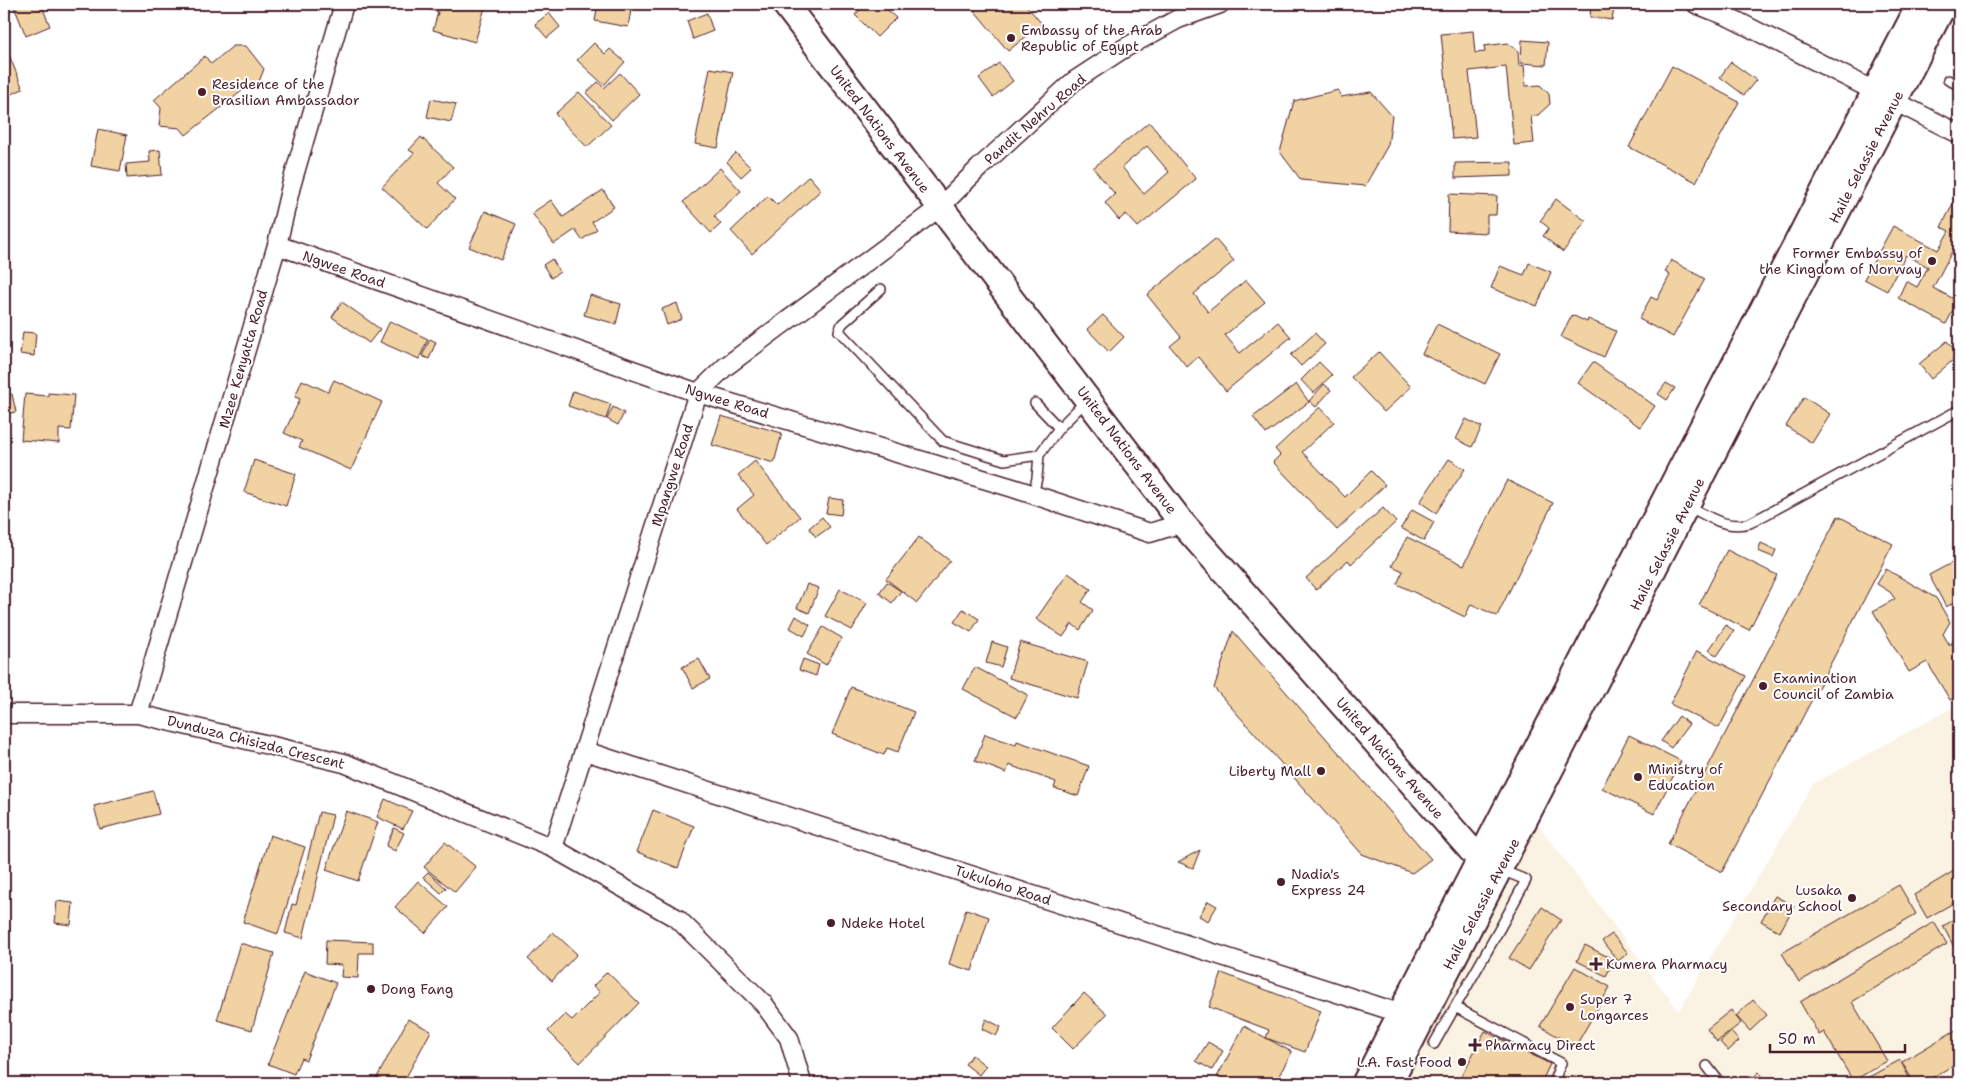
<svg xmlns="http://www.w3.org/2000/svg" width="1963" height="1087" font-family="'Shantell Sans',sans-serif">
<rect width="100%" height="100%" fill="#fff"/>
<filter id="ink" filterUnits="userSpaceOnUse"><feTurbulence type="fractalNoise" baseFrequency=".02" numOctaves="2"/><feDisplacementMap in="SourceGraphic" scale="10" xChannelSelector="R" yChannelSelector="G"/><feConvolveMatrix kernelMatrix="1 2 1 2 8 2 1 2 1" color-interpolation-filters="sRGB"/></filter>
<g filter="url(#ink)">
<path fill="#faf2e3" d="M1959,704v379h-559l135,-262 144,190 134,-227z"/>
<path fill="#f0d2a3" stroke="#4a1f2b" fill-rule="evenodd" d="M13,4h28l9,22 -24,10z
M424,4h62l-11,38 -42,-12 5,-18 -15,-4z
M598,4h34l-4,23 -33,-6z
M866,4h15l15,14 -19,19 -22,-22z
M969,4h56l17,20 -34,27z
M1591,4h24l-3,16 -22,-3z
M549,13l11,14 -13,11 -12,-14z
M707,13l6,18 -20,8 -6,-18z
M1473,31l2,22 10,-1 -1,-6 24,-3 10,8 1,15 5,-1 2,21 14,-1 9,9 1,10 -12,11 -7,1 3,27 -20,2 -8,-78 -37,4 7,66 -24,2 -11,-105z
M1522,40l26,2 -2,23 -25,-2z
M4,43l19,46 -19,8z
M594,43l11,11 5,-5 15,13 -21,23 -27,-25z
M233,46h13l18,23 -6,15 -6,-1 -66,52 -6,-7 -21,-2 2,-18 -7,-8 51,-44 6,8z
M1731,62l25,18 -12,15 -24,-18z
M999,63l14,18 -20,16 -14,-19z
M1672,66l67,36 -43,80 -67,-35z
M710,68l23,4 -15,76 -23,-4z
M620,73l19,21 -27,26 -26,-27 12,-11 6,6z
M1338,90l3,7 30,-5 21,24 -4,29 -23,41 -64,-6 -21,-28 14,-51z
M579,92l32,33 -24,22 -32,-33z
M431,99l25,5 -5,18 -24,-5z
M1149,122l47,57 -58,48 -12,-13 -7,6 -14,-17 10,-9 -22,-26zM1147,146l22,26 -25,22 -22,-27z
M98,129l29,6 -7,36 -29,-5z
M421,137l32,30 -15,16 17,16 -28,30 -45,-42 32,-34 -5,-3z
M160,150l2,25 -35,3 -1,-14 24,-2 -1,-11z
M736,153l15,15 -10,9 -14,-15z
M1512,162v14l-57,2v-15z
M720,168l21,23 -27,25 7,8 -10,9 -28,-31z
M809,176l12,14 -69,64 -21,-23 37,-35 9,9z
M603,190l11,17 -22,15 5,7 -15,11 -7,-10 -21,14 -22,-31 19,-13 12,17z
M1449,194l48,2 -1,19h-9v18l-39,-2z
M1556,199l30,22 -23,31 -20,-16 6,-8 -9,-7z
M1955,200l4,2v36l-26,50 25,13 -12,23 -48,-26 8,-17 11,6 11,-20 -22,-12 -19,36 -23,-12 29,-53 45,24 11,-19 -8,-4z
M485,211l31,13 -15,36 -32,-13z
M1215,239l19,22 -40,33 14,18 38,-32 19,22 -40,33 15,18 38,-31 13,15 -65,54 -28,-34 -11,10 -17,-21 11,-9 -34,-42z
M552,259l8,13 -9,6 -8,-13z
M1671,260l34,19 -32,58 -34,-18 12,-22 6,3 13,-25 -5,-3z
M1529,263l22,9 -14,34 -46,-18 9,-22 24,9z
M590,295l31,9 -5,20 -32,-9z
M342,302l38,27 -11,14 -37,-26z
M677,303l5,16 -15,6 -5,-16z
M1103,315l21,22 -15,15 -22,-23z
M1572,315l15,7 1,-3 28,12 -12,26 -43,-20z
M390,321l38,18 -9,20 -39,-17z
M1437,324l63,30 -15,30 -63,-30z
M23,332l13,1 -2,23 -14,-2z
M1315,333l10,11 -24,22 -10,-11z
M430,339l6,3 -7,17 -7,-3z
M1947,341l12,14 -28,24 -12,-15z
M1379,352l32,35 -27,25 -33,-35z
M1319,362l13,13 -19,18 -12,-13z
M1593,362l62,44 -15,21 -62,-44z
M302,380l26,12 6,-12 48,22 -31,68 -52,-23 3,-6 -18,-8 16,-34 -5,-2z
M1666,383l9,5 -8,12 -9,-6z
M1296,384l13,18 -43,32 -13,-17z
M1324,384l7,6 -15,17 -7,-6z
M573,391l38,13 -5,15 -38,-13z
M48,393l26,2 -3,35 -12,-1v14l-38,-3 4,-46 23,2z
M12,394l4,18 -12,2v-19z
M1804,397l26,17 -18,29 -26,-17z
M613,407l11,6 -6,12 -11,-6z
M1320,407l14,15 -32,30 43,45 26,-26 14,14 -48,45 -64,-68 7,-7 -5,-6z
M721,416l61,17 -8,30 -62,-18z
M1466,419l16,8 -10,20 -16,-8z
M1449,459l16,10 -29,44 -16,-11z
M254,460l42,14 -10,32 -42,-14z
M755,461l45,56 -34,28 -29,-36 17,-14 -16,-20z
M1507,480l46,23 -56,113 -26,-12 -6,13 -68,-33 6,-13 -11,-5 15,-29 57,28z
M829,498l14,2 -2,15 -15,-2z
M1383,508l13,14 -45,42 -3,-4 -32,30 -10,-12z
M1412,510l22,12 -10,19 -23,-13z
M1838,516l55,28 -171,328 -54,-28z
M822,517l8,10 -14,10 -7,-9z
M919,537l31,24 -33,42 -31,-24z
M1761,543l15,7 -3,7 -15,-6z
M1727,550l50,25 -28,55 -50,-25z
M1959,559v41l-13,7 -17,-32z
M1886,569l50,29 14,24 -7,12 7,12 4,-7 5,3v53l-9,5 -23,-38 -18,10 -36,-61 22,-12 -5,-7 -13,-8z
M1068,573l23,16 -9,13 11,8 -13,20 -8,-6 -9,13 -27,-18z
M887,582l14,9 -9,12 -13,-10z
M807,584l12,4 -10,25 -12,-5z
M840,589l27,14 -15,27 -27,-14z
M963,609l16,10 -8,13 -17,-10z
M796,616l14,9 -6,11 -14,-8z
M1726,625l8,6 -17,25 -8,-6z
M823,627l19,11 -16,27 -19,-11z
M1233,631l198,228 -19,14 -50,-19 -148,-166z
M992,642l15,5 -6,20 -15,-4z
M1020,642l68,20 -11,36 -68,-20z
M1697,651l49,25 -27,52 -49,-24z
M699,659l11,20 -17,9 -11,-21z
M803,659l16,6 -3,11 -17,-6z
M975,667l53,28 -11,22 -54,-28z
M851,687l63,25 -16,40 -11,-4 -3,7 -52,-21z
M1679,716l10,8 -18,24 -10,-7z
M985,734l31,11 1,-4 72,25 -11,30 -24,-8 2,-6 -47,-17 -3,8 -31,-12z
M1629,735l52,26 -27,53 -52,-26z
M153,791l6,23 -59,15 -6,-23z
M385,799l27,12 -9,18 -26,-12z
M653,810l41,16 -16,42 -41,-16z
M346,811l32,11 -20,59 -32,-11z
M319,812l14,3 -30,123 -18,-5 7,-29 4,1z
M394,828l10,5 -9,18 -9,-5z
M270,835l35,12 -27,87 -35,-12z
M445,842l31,25 -21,25 -31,-25z
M1200,850l-7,18 -15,-6z
M1959,868v32l-32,18 -13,-23z
M428,872l18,16 -5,5 -18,-16z
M418,881l30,26 -23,26 -30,-26z
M1899,885l17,29 -117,68 -17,-29z
M1775,896l19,10 -14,26 -19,-11z
M57,901l16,2 -2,22 -16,-2z
M1208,901l9,5 -9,15 -9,-5z
M1542,907l19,13 -32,50 -20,-12z
M966,909l23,8 -17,54 -23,-7z
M1959,917v27l-5,3 -11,-21z
M1934,922l13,22 -95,58 35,59 -34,20 -29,-49 -5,3 -19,-33z
M553,932l24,22 -25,27 -24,-22z
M1612,934l16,19 -10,8 -16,-20z
M326,940l47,2v11h-14l-1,25 -17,-1 1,-12 -17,-1z
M240,943l34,10 -22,77 -35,-10z
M1585,945l29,15 -8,16 -29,-15z
M1575,967l35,20 -35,60 -35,-21z
M305,971l31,12 -30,77 -5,-2 -7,16 -26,-10z
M607,972l32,31 -59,60 -32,-32 17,-17 7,6 28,-28 -7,-6z
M1222,973l99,38 -16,41 -39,-14 3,-8 -60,-23z
M1084,993l23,21 -34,35 -21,-21z
M1753,1000l14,15 -17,16 -14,-15z
M1731,1010l10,13 -24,19 -10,-13z
M408,1019l23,12 -28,52h-29z
M986,1019l15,8 -5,9 -14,-7z
M1244,1026l48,26 -17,31h-46l-12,-6z
M1959,1028v34l-36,21h-9l-12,-21z
M1485,1031l65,33 -9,19h-83z
M1731,1032l8,9 -11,10 -8,-9z
M1208,1042l15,9 -11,19 -16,-9z
M972,1055l14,11 -7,9 -14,-11z
M1900,1060l12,23h-54z
M1759,1072l11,11h-23z
M512,1076l3,7h-18z
M291,1077l17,6h-20z"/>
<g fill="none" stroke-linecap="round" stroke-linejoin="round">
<defs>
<path id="lane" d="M1948,80l11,5
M881,289l-39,35 -3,7 104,110 61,19 35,-5 20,-27 27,-27
M1035,403l24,25
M1033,495l4,-17 2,-23
M1688,506c20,10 38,24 62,17l209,-113
M1455,1007l106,56 -8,20
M1434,1044c31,-55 63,-108 92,-164l-25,-10
M1707,1066l13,17"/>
<path id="street" d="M1696,4l33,13 230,117
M277,245l421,148 315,95 137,45 32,-10
M4,714h134l206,49 209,85 125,71 85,84 26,35 13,45
M138,714l139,-469 14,-59 53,-182
M585,751l814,262 10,5
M553,848l145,-455 27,-26 215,-160 39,-39 95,-87 49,-32 55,-30 42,-15"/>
<path id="secondary" d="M785,4l397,519 298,337 15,7
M1365,1083l555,-1079
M1389,1083l555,-1079"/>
</defs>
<use href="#lane" stroke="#4a1f2b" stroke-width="12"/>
<use href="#street" stroke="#4a1f2b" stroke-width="21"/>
<use href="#secondary" stroke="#4a1f2b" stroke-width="29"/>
<use href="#lane" stroke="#fff" stroke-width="9"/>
<use href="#street" stroke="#fff" stroke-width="18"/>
<use href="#secondary" stroke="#fff" stroke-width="25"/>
</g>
</g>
<g fill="#4a1f2b" stroke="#fff" stroke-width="2">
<circle cx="1011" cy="38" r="5"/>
<circle cx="202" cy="92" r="5"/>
<circle cx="1932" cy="261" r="5"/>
<circle cx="1763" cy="686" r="5"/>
<circle cx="1321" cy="771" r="5"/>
<circle cx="1638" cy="777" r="5"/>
<circle cx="1281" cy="882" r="5"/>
<circle cx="1852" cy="898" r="5"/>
<circle cx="831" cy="923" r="5"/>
<path d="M1593.5 956.5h5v5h5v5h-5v5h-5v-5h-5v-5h5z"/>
<circle cx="371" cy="989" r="5"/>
<circle cx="1570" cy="1007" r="5"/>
<path d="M1472.5 1037.5h5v5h5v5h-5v5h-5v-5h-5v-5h5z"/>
<circle cx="1462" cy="1062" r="5"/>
</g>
<g text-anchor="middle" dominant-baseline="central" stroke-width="4" stroke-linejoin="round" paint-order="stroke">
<g font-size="14" fill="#4a1f2b" stroke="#fff" text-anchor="start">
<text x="1021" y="30">Embassy of the Arab<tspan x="1021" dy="16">Republic of Egypt</tspan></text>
<text x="212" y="84">Residence of the<tspan x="212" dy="16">Brasilian Ambassador</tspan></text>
<text x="1922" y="253" text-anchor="end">Former Embassy of<tspan x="1922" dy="16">the Kingdom of Norway</tspan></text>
<text x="1773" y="678">Examination<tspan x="1773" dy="16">Council of Zambia</tspan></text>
<text x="1648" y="769">Ministry of<tspan x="1648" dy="16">Education</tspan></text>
<text x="1311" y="771" text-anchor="end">Liberty Mall</text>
<text x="1291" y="874">Nadia's<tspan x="1291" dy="16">Express 24</tspan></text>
<text x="1842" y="890" text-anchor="end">Lusaka<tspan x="1842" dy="16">Secondary School</tspan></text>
<text x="841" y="923">Ndeke Hotel</text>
<text x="1606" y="964">Kumera Pharmacy</text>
<text x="381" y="989">Dong Fang</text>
<text x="1580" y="999">Super 7<tspan x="1580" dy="16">Longarces</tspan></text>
<text x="1485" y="1045">Pharmacy Direct</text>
<text x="1452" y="1062" text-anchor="end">L.A. Fast Food</text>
</g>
<g font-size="14" fill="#4a1f2b" stroke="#fff">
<text transform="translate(1035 119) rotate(-41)">Pandit Nehru Road</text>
<text transform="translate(880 129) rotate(53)">United Nations Avenue</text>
<text transform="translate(1866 157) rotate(-63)">Haile Selassie Avenue</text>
<text transform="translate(344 269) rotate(19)">Ngwee Road</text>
<text transform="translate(243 359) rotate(-74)">Mzee Kenyatta Road</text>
<text transform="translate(727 401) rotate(17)">Ngwee Road</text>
<text transform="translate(1127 450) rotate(53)">United Nations Avenue</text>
<text transform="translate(672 475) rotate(-72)">Mpangwe Road</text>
<text transform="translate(1667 544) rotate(-63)">Haile Selassie Avenue</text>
<text transform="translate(256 742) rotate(14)">Dunduza Chisizda Crescent</text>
<text transform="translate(1390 758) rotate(49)">United Nations Avenue</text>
<text transform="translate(1003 885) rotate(18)">Tukuloho Road</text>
<text transform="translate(1481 904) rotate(-62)">Haile Selassie Avenue</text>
</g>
</g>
<rect width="1963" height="1087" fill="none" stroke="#fff" stroke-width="20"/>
<rect x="10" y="10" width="1943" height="1067" fill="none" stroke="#4a1f2b" stroke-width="2" filter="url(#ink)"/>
<path d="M1770 1044v8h135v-8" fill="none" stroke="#4a1f2b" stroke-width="2.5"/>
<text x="1778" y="1044" font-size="15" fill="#4a1f2b" stroke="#ffffff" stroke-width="4" paint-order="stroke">50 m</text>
</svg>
